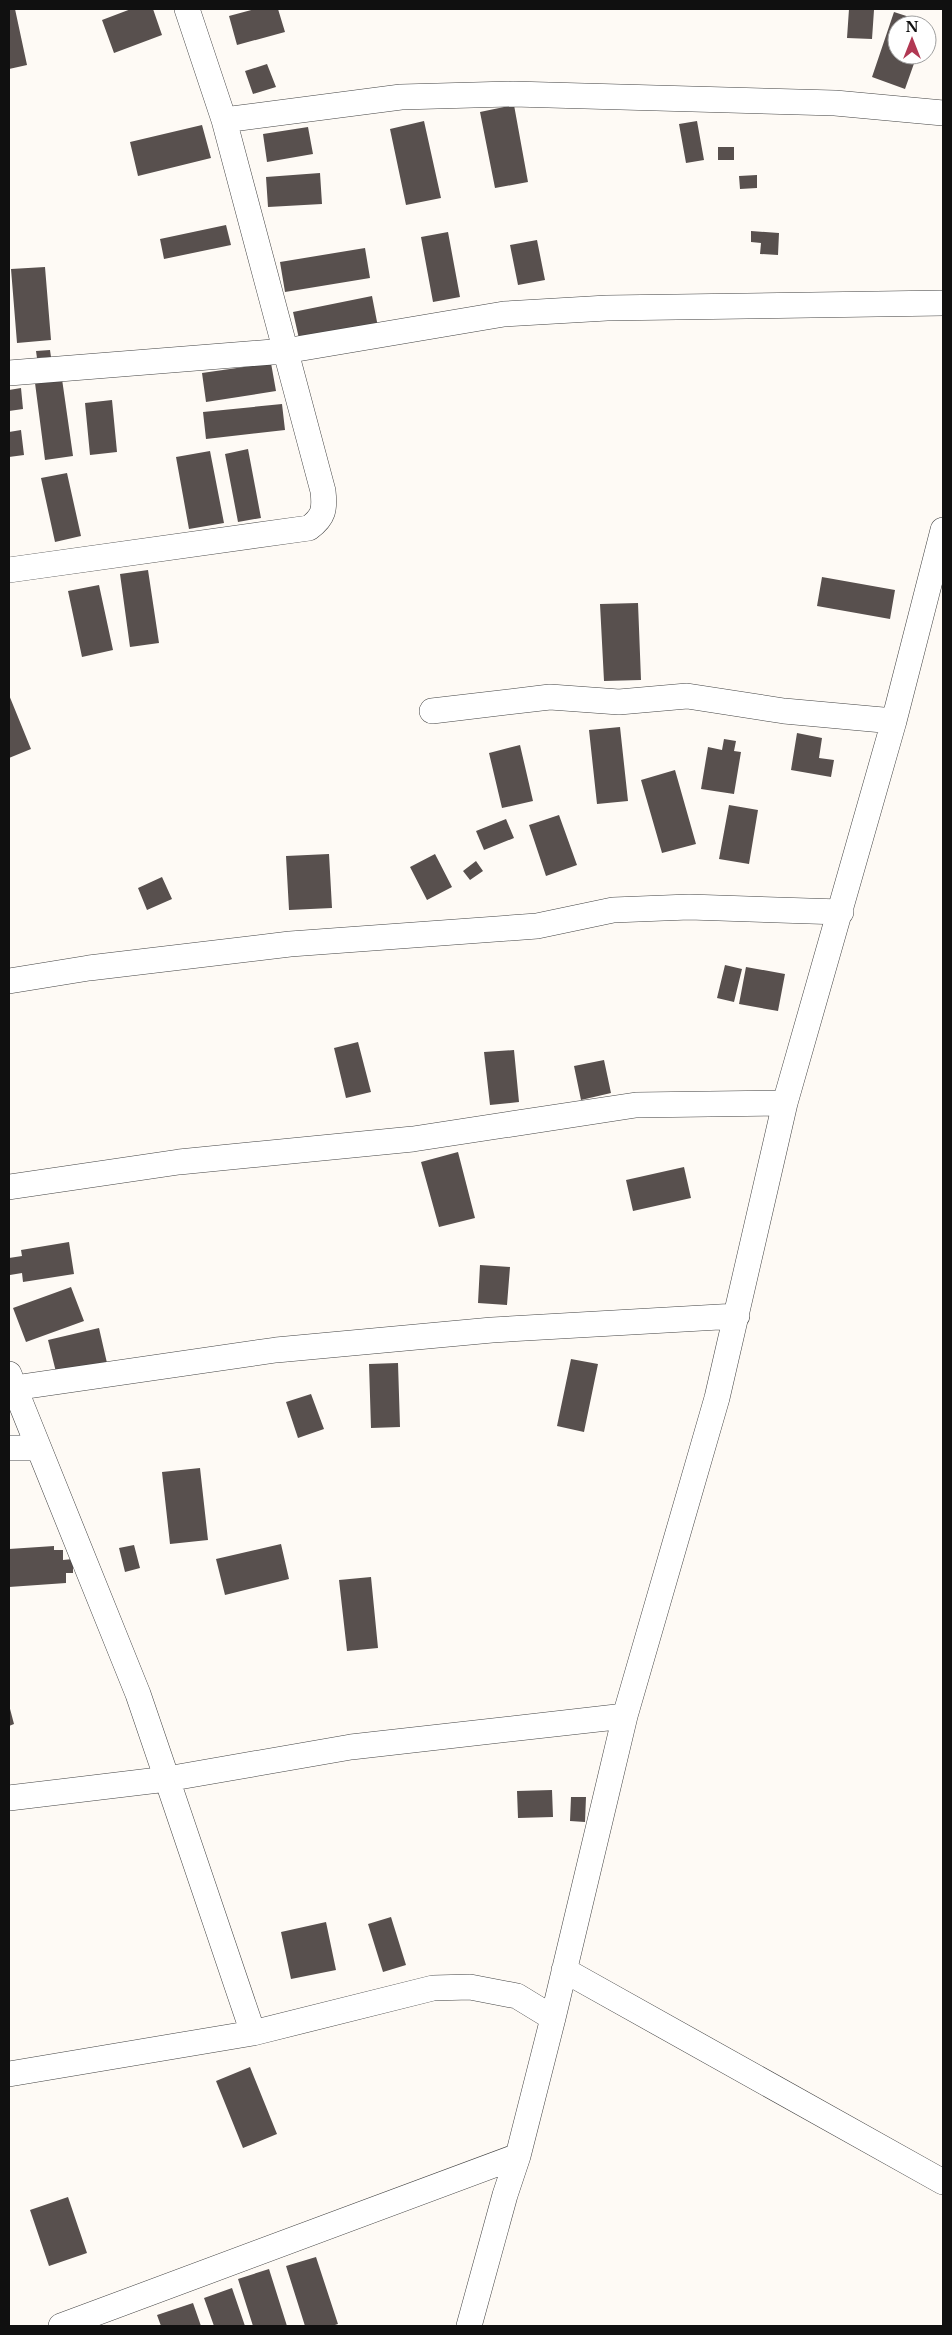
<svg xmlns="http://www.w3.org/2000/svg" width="952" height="2335" font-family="'Libre Baskerville',serif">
<rect width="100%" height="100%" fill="#fefaf5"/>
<path fill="#58504e" d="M9,9h6l12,56 -18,4z
M131,9h22l9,26 -48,18 -12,-33z
M255,9h23l7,23 -48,13 -8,-29z
M849,9l25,1 -2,29 -25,-1z
M894,12l34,11 -1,2h-30v30h20l-12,34 -33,-12z
M267,64l9,23 -23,7 -8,-23z
M514,105l14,77 -33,6 -15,-76z
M424,121l17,77 -35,7 -16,-76z
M697,121l7,39 -18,3 -7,-39z
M202,125l9,33 -73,18 -8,-34z
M308,127l5,27 -46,8 -4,-28z
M718,147h16v13h-16z
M320,173l2,31 -54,3 -2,-30z
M757,175v13l-17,1 -1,-13z
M226,225l5,20 -67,14 -4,-20z
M751,231l28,2 -1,22 -18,-1 1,-11 -10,-1z
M448,232l12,65 -27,5 -12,-65z
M537,240l8,40 -27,5 -8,-40z
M365,248l5,30 -85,14 -5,-30z
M45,267l6,73 -34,3 -6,-74z
M372,296l6,31 -78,16 -7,-31z
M50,350l1,7 -14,1 -1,-7z
M271,363l5,28 -70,11 -4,-29z
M62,379l11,77 -28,4 -10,-77z
M21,388l2,21 -14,2v-21z
M112,400l5,52 -27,3 -5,-52z
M282,404l3,26 -79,9 -3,-27z
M21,430l3,25 -15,2v-25z
M248,449l13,69 -23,4 -13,-68z
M210,451l14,72 -35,6 -13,-72z
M67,473l14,63 -26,6 -14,-64z
M148,570l11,73 -29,4 -10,-73z
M822,577l73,13 -5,29 -73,-13z
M99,585l14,65 -31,7 -14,-66z
M638,603l3,77 -37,1 -4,-77z
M9,695l22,54 -22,9z
M620,727l8,74 -31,3 -8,-74z
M797,733l25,5 -3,20 15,2 -3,17 -40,-7z
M724,739l12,2 -2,10 7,1 -7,42 -33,-5 7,-42 14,3z
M520,745l13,56 -31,7 -13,-55z
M675,770l21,74 -34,9 -21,-73z
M729,805l29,5 -9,54 -30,-5z
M559,815l18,50 -31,11 -17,-51z
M506,819l8,19 -30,12 -8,-19z
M329,854l3,54 -43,2 -3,-54z
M435,854l17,33 -25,13 -17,-33z
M476,861l7,10 -13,9 -7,-9z
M162,877l10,22 -25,11 -9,-22z
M725,965l17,4 -8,33 -17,-4z
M746,967l39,7 -7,37 -39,-7z
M358,1042l13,50 -25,6 -12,-50z
M514,1050l5,52 -29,3 -6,-53z
M604,1060l7,33 -30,7 -7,-34z
M458,1152l17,66 -36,9 -18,-65z
M684,1167l7,31 -58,13 -7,-31z
M69,1242l5,32 -51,8 -1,-9 -12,2 -1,-17 13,-2 -1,-6z
M480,1265l30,2 -3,38 -29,-2z
M71,1287l13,34 -58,21 -13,-34z
M99,1328l8,35 -50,13 -9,-36z
M571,1359l27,5 -14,68 -27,-6z
M398,1363l2,64 -29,1 -2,-64z
M311,1394l13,35 -26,9 -12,-36z
M200,1468l8,72 -38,4 -8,-72z
M281,1544l8,35 -64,16 -9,-36z
M134,1545l6,23 -15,4 -6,-24z
M54,1546v4h9v10l10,-1v14h-7v10l-57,4v-38z
M371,1577l7,71 -31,3 -8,-71z
M9,1705l5,19 -5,2z
M552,1790l1,27 -35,1 -1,-27z
M571,1797h15l-1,25 -15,-1z
M391,1917l15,48 -23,7 -15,-48z
M326,1922l10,48 -45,9 -10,-47z
M250,2067l27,67 -34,14 -27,-67z
M68,2197l19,56 -38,13 -19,-56z
M316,2257l22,67 -6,2h-27l-19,-60z
M269,2269l18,57h-34l-15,-47z
M232,2288l13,38h-31l-10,-28z
M193,2303l8,23h-40l-4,-11z"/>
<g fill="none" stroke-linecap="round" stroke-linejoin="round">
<defs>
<path id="minor" d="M224,120l177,-23 112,-3 322,9 108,10
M9,373l276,-22 219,-37 103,-6 336,-5
M9,570l300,-42c15,-11 16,-19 14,-37l-99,-371 -37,-111
M432,711l118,-14 69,5 68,-6 97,15 110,10
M9,981l80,-13 201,-24 247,-18 76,-16 76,-3 152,5
M9,1187l170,-25 234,-23 223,-34 149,-2
M9,1374l129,320 29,85 184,-32 274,-31
M14,1388l262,-38 216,-20 245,-14
M9,1448h29
M9,1798l158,-19 86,254
M564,1970l379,212
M9,2074l244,-41 180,-45 37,-1 47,9 36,22
M61,2326l457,-170
M469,2326l36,-131 13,-39 35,-138 72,-302 92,-318 68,-295 109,-382 49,-191"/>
</defs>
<use href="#minor" stroke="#434343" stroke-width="26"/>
<use href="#minor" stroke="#fff" stroke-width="25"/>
</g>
<rect width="952" height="2335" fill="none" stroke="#101010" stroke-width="20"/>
<g transform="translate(912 40)"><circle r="24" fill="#ffffff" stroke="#9f9f9f"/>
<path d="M0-4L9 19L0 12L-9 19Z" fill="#b13853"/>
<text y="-8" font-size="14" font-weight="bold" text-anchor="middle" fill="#101010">N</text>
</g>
</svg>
